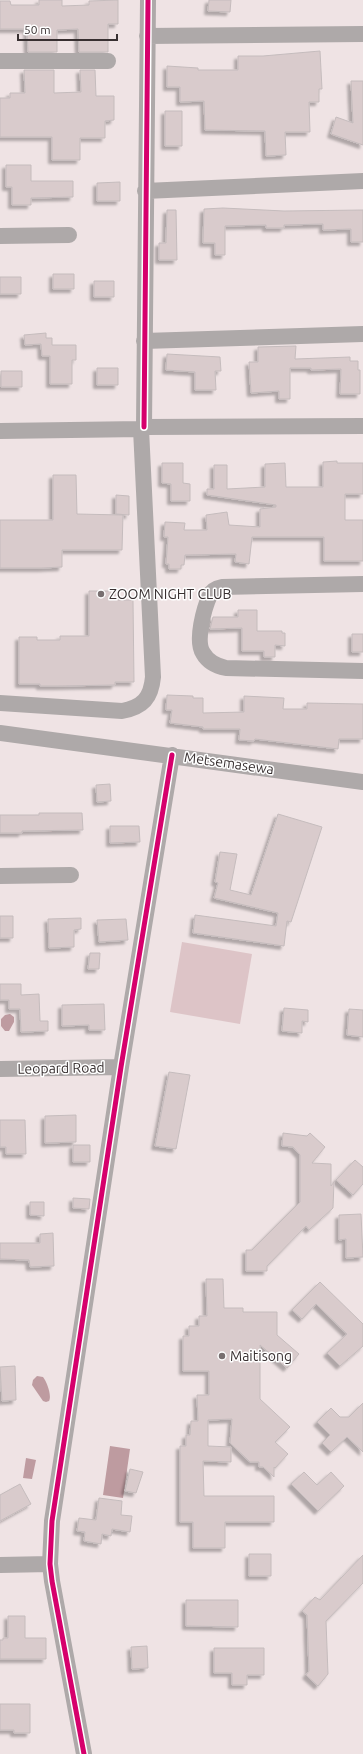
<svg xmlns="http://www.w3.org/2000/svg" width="363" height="1754" font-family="Ubuntu,sans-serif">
<defs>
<filter id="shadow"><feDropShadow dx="-3.5" dy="3.5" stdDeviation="1" flood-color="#0004"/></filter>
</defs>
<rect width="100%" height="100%" fill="#efe3e4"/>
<path fill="#ddc4c7" d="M182,942l70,12 -12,70 -70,-12z"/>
<path fill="#be9ba0" d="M10,1014l4,3v5l-5,9h-4l-4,-5v-7l4,-4z
M37,1376l6,1c4,5 9,19 6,24l-3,1 -3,-1 -11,-16 1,-5z
M110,1446l20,3 -7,49 -20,-3z
M26,1458l10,2 -4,19 -9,-1z"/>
<path fill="#d9cbcc" stroke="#c5bcbd" filter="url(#shadow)" d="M39,0h23v6l27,-1v-4l29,-1v24h-10v28h-29l-1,-23 -21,1v22h-29l-1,-23h-27v-28h10l1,4h28z
M209,0h22l-1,12 -22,-1z
M320,51l2,38h-3v13h-10l1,30h-25l1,23 -20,1 -1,-25 -60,-1 -1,-29 -24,1v-15h-13v-21l31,2v2h40v-14h25z
M24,70h30v23l27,-1 -1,-22h15l1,26h18v24l-9,1v17h-25v22h-28v-23h-52v-39h10v-5h15z
M351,81h12v64l-32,-11 5,-17 17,6z
M165,111h17v35h-17z
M6,165h25v16h42v16l-42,1v7h-19v-18h-6z
M120,182v19h-23v-18z
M223,208l61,3 79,-1v32h-12v-13l-28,1v-6l-39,1v3h-18v-3l-41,1v29h-10v-12h-12l1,-34z
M167,210h9l1,50h-18v-17h7z
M53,274h21v15h-21z
M0,277h21v17h-21z
M94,281h20v16h-20z
M46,333v5h6v7h24v15h-4v24h-22v-28h-8l-1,-12 -16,1 -1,-10z
M296,346l-1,13 55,-2v4h8v9h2v24h-20l1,-25 -30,1v-2h-21v31h-11v-8l-28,2 -2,-31h9v-15z
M167,354l53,3 1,14h-6l1,19h-21v-18l-29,-2z
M97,368h21v17h-21z
M1,371h21v16h-21z
M337,461v2h26v31h-18v26h18v41h-39v-24h-72l-3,27 -14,-2 1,-8 -51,1 -1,10h-3v4h-12v-5h-3l2,-27h-4l1,-15 20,1 -1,7h23l-1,-15 21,-3 2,13 31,2v-18l16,-2v-2l-69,-10v-6h7v-24h13v24l38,-2v-23l20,-1 1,24h37v-25z
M162,463h21v20l7,1v17h-19v-17l-9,-1z
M53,475h23l1,39 46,1 -1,35h-60v17l-20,1h-42v-48h53z
M116,495l13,1v19l-13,-1z
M89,591h29v9h15l1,82h-19v3l-57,1h-18v-2h-21v-47h18v3h23v-4h29z
M238,610h19v21h25v2h3v13l-10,-1v12h-11v-6h-22v-23l-32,1 3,-12h25z
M352,634h11v18h-11z
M167,695l26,1v2h10v15l41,-1v-16l40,2 -1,11h24v-6l56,1v35h-24l-1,10 -83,-10 -1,2 -15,-1 1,-11h-37v-2l-33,-4 2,-13h-6z
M110,784l1,17 -14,1 -1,-17z
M39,813h43l1,17 -61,1v2h-22v-18h39z
M278,814l44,13 -31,95 -4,-1 -3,25 -91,-13 2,-18 81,11 2,-13 -64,-15 4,-15 -3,-1 5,-30 17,2 -7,36 21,5z
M110,826h29l1,16 -30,1z
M0,916h13v22h-13z
M81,918v11l-7,1v17l-25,1 -1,-29z
M126,919l2,21 -29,2 -2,-22z
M90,953h10l-1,16h-11z
M0,984h21v11l18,-1 1,27h8v10l-27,1 -1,-23h-11v-9h-9z
M104,1004l1,26h-16v-5l-27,1v-21z
M284,1008l24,2v12l-6,-1v12l-20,-2z
M349,1009l14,1v27l-16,-2z
M169,1072l21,3 -14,74 -21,-3z
M76,1115v27l-31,1v-27z
M0,1120h25l1,34h-20v-7h-6z
M283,1133l24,3 3,-3 15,14 -13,16 19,1v22l3,-4 -1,26 -24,22 -3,-4 -39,40v5h-21v-21h6l48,-48v-47l-7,-8 -11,-1z
M73,1145h17v17h-17z
M355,1160l8,7v17l-10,11 -17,-15z
M73,1198l17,1 -1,10 -16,-1z
M30,1202h14v14l-14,-1z
M361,1214l2,43 -17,1v-19l-7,1v-25z
M53,1233l1,33 -24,1 -1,-7 -29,-1v-16h40v-9z
M206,1279h17l1,29h19v4h34v23l22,19 -12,14 -27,-23v54l30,28 -15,15 13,12 -13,14 -1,-1v10l-11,-10h-4v-5h-9l-20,-19 2,-24 -24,1v26l23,1v15l-28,-1 1,35h70v26h-49v26h-32v-26h-13v-76h6v-11h4l1,-14h7l-1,-26h12v-24h-26v-35h6v-10h10v-10h8z
M320,1282l43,42v22l-23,20 -13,-13 20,-19 -31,-30 -14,15 -10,-9z
M15,1366l1,34 -14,1 -2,-34z
M363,1403v49l-16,-15 -16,15 -9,-9 8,-8 -13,-13 14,-14 9,9h9z
M130,1469l13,3 -7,21 -11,-2z
M304,1472l13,13 14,-13 13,14 -26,25 -27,-27z
M20,1484l11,20 -31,17v-26z
M99,1498l23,3 -1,14 11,1 -2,16 -18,-3 -1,7 -9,-2 -1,10 -17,-3 1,-9 -8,-1 2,-13 17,2z
M249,1554h22v22h-22z
M363,1555v28l-37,38 2,53 -10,12 -12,-11 3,-4 -2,-56 -5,-4 13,-14 5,3z
M186,1600h52v27l-52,-1z
M8,1616h17v22h21v21h-46v-19h3v-2h5z
M147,1646l1,22 -16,1 -1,-22z
M214,1648h50v27h-17v10h-15v-12h-18z
M0,1704h30v29h-16v-3h-14z"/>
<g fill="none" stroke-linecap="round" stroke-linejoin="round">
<path stroke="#aea9a9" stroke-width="16" d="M147,36l216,-2
M0,61h108
M145,191l218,-10
M0,236l69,-1
M144,341l219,-7
M144,427l4,-427
M0,431l141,-2 3,-2 219,-1
M363,584l-141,3c-5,1 -10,3 -12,8 -6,13 -15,46 -7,58 5,9 13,13 23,15l137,3
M0,703l122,8c21,-4 29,-13 31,-34l-12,-248
M0,733l363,49
M0,876l71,-1
M0,1069l121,-2
M0,1565l50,-1
M84,1754l-32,-173 -2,-17 2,-43 69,-454 51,-312"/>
<defs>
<path id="cycleway" d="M144,427l4,-427
M84,1754l-32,-173 -2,-17 2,-43 69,-454 51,-312"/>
</defs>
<use href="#cycleway" stroke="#fff" stroke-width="8"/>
<use href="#cycleway" stroke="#d6006c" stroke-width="5"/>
</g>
<g fill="#786f70" stroke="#fff" stroke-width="1.5">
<circle cx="101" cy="594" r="4"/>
<circle cx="222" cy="1356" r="4"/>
</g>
<g text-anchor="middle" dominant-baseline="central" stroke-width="3" stroke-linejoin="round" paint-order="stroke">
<g font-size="14" fill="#383031" stroke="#fff" text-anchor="start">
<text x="109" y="594">ZOOM NIGHT CLUB</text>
<text x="230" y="1356">Maitisong</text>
</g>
<g font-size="14" fill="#383031" stroke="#fff">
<text transform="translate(229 763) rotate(8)">Metsemasewa</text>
<text transform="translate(61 1068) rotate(-1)">Leopard Road</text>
</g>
</g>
<path d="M18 34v6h99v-6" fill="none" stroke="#383031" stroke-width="2"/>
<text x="24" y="34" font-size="12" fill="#383031" stroke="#ffffff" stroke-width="3" paint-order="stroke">50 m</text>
</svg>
